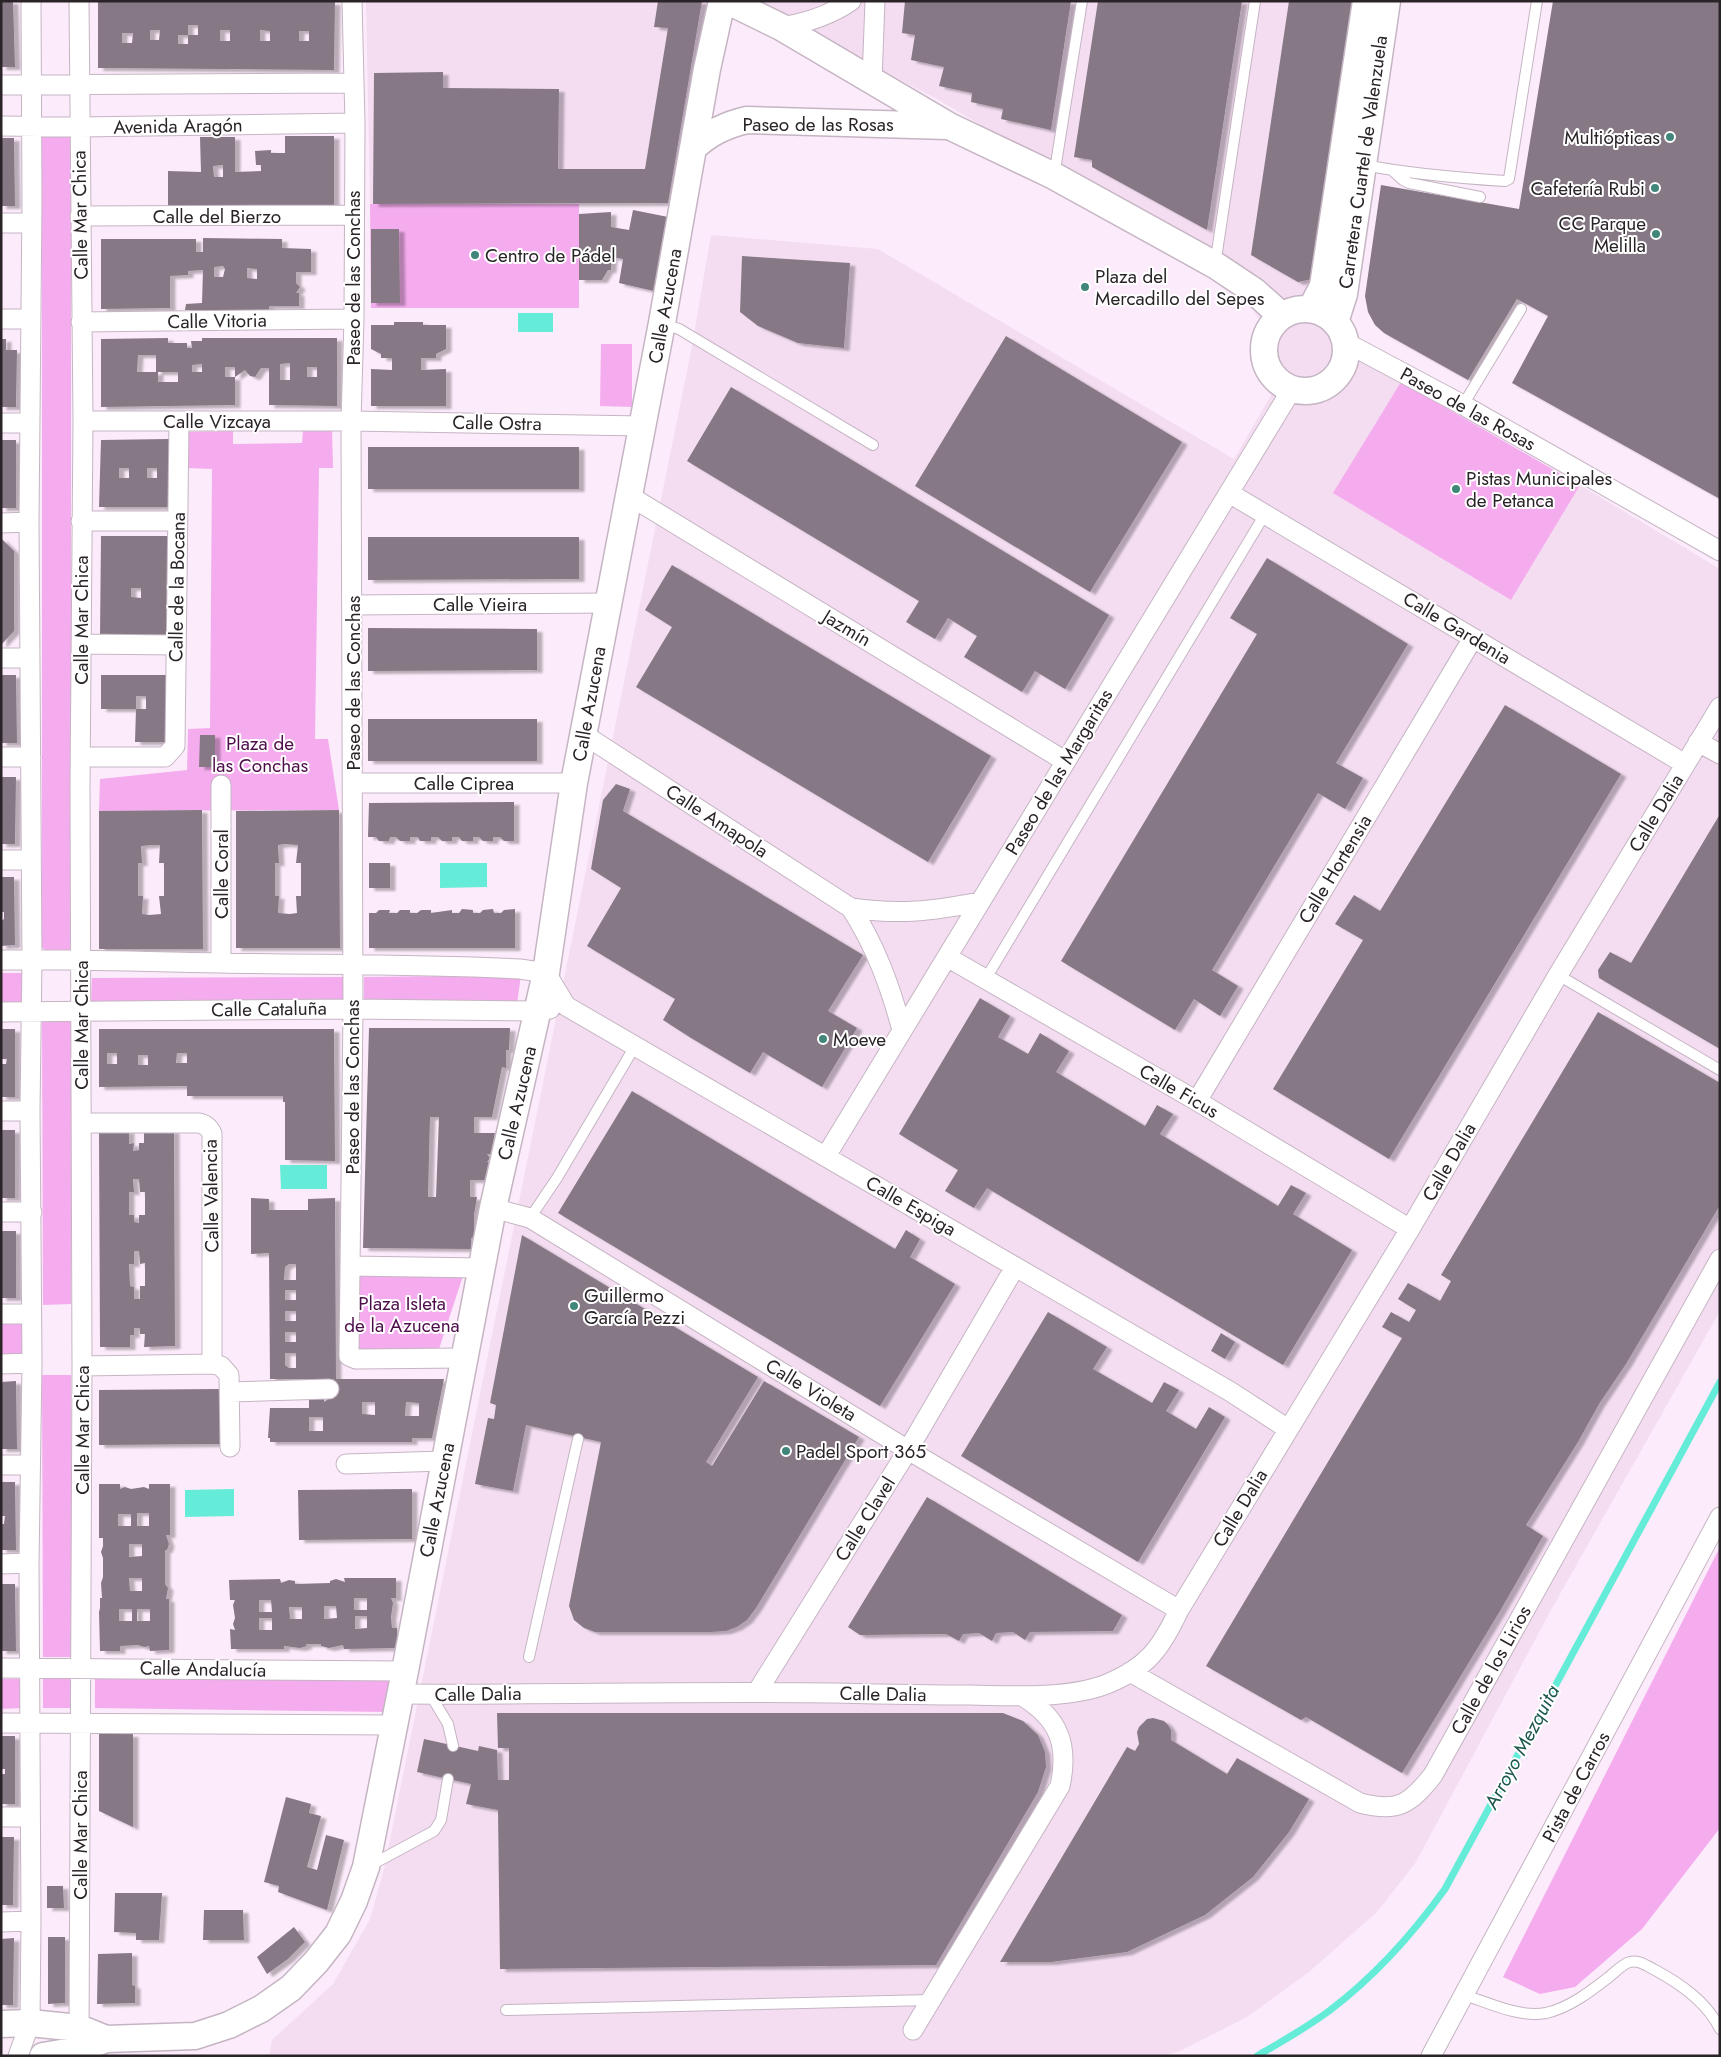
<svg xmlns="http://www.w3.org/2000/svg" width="1721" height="2057" font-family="Jost,sans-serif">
<defs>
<filter id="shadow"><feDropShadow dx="5.5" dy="3" stdDeviation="1" flood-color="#0004"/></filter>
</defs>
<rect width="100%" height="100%" fill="#fcebfa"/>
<path fill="#f4ddf1" d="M366,1h337l4,2 -28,200 -309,1z
M747,1h612l-39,276 22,71 238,137 140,84v742l-169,299 -135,252 -39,50 -68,60 -62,45 -67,34 -16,5h-895l3,-16 61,-56 37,-65 14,-50 307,-1518 20,-116 167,14 356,210 46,-79 -12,-20 -7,-38 -11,-16 -38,-27 -160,-112 -117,-69z"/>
<path fill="#f5acee" d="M44,132l27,3v813l-3,3h-22l-4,-4v-811z
M370,204h209v104h-208z
M601,344h31v63l-32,-1z
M1401,382l179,103 -69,115 -178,-107z
M332,429l1,39h-14l-4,271h13l11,71 -240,1 1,-32 87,-9 1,-41 22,-1 2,-259 -25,-1 -1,-36 47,-1v13l69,-1 1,-13z
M1,973h21v29h-21z
M521,975l-4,29 -153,-1v-26z
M345,977v26l-254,1 1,-26z
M71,1021v283l-28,1 -1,-283z
M355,1276h108l-25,76 -84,1z
M1,1324h21l1,31h-22z
M42,1375h29v282h-28z
M1720,1547v281l-78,101 -67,58 -35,7 -37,-17z
M394,1676l-8,36 -291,-4v-30z
M71,1677v31h-28v-30z
M1,1679h21l-1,29 -20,1z"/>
<path fill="#64ecd8" d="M518,313h35v19h-35z
M440,863h47v24l-47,1z
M280,1165h47v24h-46z
M234,1489v27l-49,1v-27z"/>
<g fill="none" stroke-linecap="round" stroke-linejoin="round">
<path stroke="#64ecd8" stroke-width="7" d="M1257,2056c24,-14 49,-28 72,-45 45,-34 83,-76 116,-122l275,-507"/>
</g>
<path fill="#867885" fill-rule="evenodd" filter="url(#shadow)" d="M1,1h12l2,66h-14z
M98,1l237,1 -1,68 -236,-2zM188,25h10v10h-10v9h-10v-9h10zM150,30h10l-1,10h-9zM220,30h10v11h-10zM260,30l10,1v10h-10zM299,31h10v10h-10zM122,33h11l-1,10h-10z
M658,1h44l-34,202 -295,1 1,-131 69,-1v16l116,1 -1,80h87l23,-141 -14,-1z
M905,1h166l-20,129 -50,-11 2,-10 -32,-7 1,-9 -33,-7 5,-19 -33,-7 4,-25 -13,-2z
M1098,1h144l-35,229 -115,-63v-7l-18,-3z
M1289,1h67l-43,278 -15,3 -47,-27z
M1553,1h167v498l-208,-116 36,-67 -31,-17 -49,81 -84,-47 -9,-8 -7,-13 -3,-16 16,-111 138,24z
M285,136h49v69l-166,1v-35l33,1 -1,-35h35v35l26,-1v-6h-5l-1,-14 16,-1v3h14zM223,165v12h-9l-1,-11z
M1,138h13l1,68h-14z
M633,210l35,7 -14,74 -35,-8 4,-24 -11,-2 -1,13h-3l-6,10h-23v-66l32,-2v15l18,3z
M371,229h28l1,74h-29z
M203,238l79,1v9l29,1v23h-15v11l4,4 -4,6h3v13h-30v4h-84l1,-6 16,-1 1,-33 -15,1v4l-18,1v32l-69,1v-70h95v13h7zM223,266l2,3 -2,8h-9v-10zM247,268l10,1v10l-10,-1z
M742,256l108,7 -6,85 -46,-5 -40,-17 -18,-14z
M394,322h29v3h23v24l-10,5v4h-15v12l25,-1v37h-75v-37l21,1v-12h-11v-4l-10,-5v-24h23z
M1006,336l176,106 -92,150 -175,-106z
M168,338v5h19v5h5l-1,-7h11v-3h135v68l-68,-1v-37h-8l-6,9 -5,-1 -5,-6 -10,7v-10h-10v10h10v28l-134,2v-68zM138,355h18v17h-19zM290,363v17h-10v-16zM202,364v8h-10v-7zM307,367h10v10h-10zM158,372h20v10h-20z
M1,339h5v11h11l-1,57h-15z
M731,387l378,228 -44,74 -30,-18 -13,21 -58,-35 13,-21 -29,-18 -13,21 -29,-17 13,-21 -232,-140z
M169,439v68h-70l2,-67zM119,468h10v10h-10zM147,468h10v10h-10z
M1,440h15v68h-15z
M368,447h211v42h-211z
M101,536h69v100l-70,1zM131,588h10v10l-10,-1z
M368,537h211v42l-211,1z
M1,538l13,13v80l-13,14z
M1267,558l141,86 -72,119 27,15 -18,31 -27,-16 -106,177 26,16 -18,30 -26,-17 -19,31 -114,-69 196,-327 -27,-16z
M672,565l319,191 -63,106 -292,-175 36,-60 -27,-17z
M368,628l169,1v41l-169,1z
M1,675h15l1,68h-16z
M101,675h68v67h-34l1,-33h10v-13h-10v13h-35z
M1505,705l116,69 -232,385 -116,-70 90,-149 -28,-16 19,-29 26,16z
M368,719h169v42h-169z
M200,735h15v32h-16z
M1,777h15l-1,67h-14z
M616,784l14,5 -7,22 240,144 -35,56 29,17 -35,59 -59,-35 -13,21 -59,-35 -28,-18 12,-21 -88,-53 34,-58 -30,-19 12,-69z
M514,802v39h-10l-4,-4h-7v4h-10l-4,-4h-6v4h-11l-3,-4h-7v4h-10l-4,-4h-7v4h-11l-2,-4h-8v4h-10l-4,-4h-6l-1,4h-10l-3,-4h-8l1,-34z
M202,810l1,139h-104v-138zM153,845h7l-1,18h5v33h-5l2,18 -12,1 -7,-1 1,-18h-5v-33h4l-1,-17z
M339,810l1,138h-104v-137zM285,844l13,1 -2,18h5v33h-5l1,17 -7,1 -12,-1 1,-17h-4v-33h4l-1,-18z
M1720,814v235l-121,-71 -1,-8 12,-18 21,11z
M369,863h21v25h-21z
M1,877h13l1,68 -14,1v-25l3,-2v-7h-3z
M462,909l11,1v3h7l3,-3 10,-1 1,4h7l3,-3 11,-1v39h-146v-35h7l3,-3h11l-1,3h8l3,-3h10v3h7l4,-3h10v3l21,-3v3h7z
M980,998l30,18 -12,21 30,17 12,-21 29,18 -13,21 89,54 12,-21 16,9 -13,20 118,72 13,-21 15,8 -13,21 59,36 -69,115 -296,-177 -13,20 -29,-17 13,-21 -59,-36z
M1598,1012l122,71v122l-94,159 -27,40 -21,38 -52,83 17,11 -43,75 -98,162 -96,-56 -5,3 -95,-54 196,-328 -20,-11 9,-15 18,10 7,-12 -18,-11 10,-16 32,18 11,-20 -10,-6z
M369,1028h141l-1,22h-3v18l-4,-1 -10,50h-18v16h21l-4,21h-4l3,4 -3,4h2l-4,18h-15v17h7l-3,18v22l-3,1v11l-108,-1zM430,1117h9l-3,80h-8z
M1,1029h14v68h-14v-33h5l1,-5h-6z
M99,1029h235l1,132 -50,-1v-58h-2v-6h-96v-10l-88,1zM107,1053h10v11h-10zM177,1053h10v10h-11zM138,1055h10v10h-10z
M632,1091l263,158 11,-19 14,9 -10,18 45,27 -75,122 -322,-193z
M1,1130h14v68h-14z
M129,1130v14l5,-1 -1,8 6,-1v-7h5v-13h30l1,216 -31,1 1,-13h-5v-6h-6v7h-4v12h-30l-1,-216zM133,1179h6l1,13h5v23h-6v8l-5,-1v-7h-5v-23h5zM134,1251h5l1,13 5,-1v23h-5v13h-6v-12l-4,-1 -1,-22h5z
M251,1198l18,1v11h39v-11l27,-1 1,181h108l-12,59h-20v4h-142v-4h-2l2,-30h39v-11h15v5l3,-2 7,-11v-10h-64l-1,-126 -18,1zM289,1264h7v16h-12l1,-13zM285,1290h11v10h-11zM285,1311h11v10h-11zM285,1332h11v10h-11zM285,1353h11v15h-7l-4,-3zM362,1402h13v13l-13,-1zM406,1402l13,1v13h-14zM309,1417h14v14h-14z
M1,1231h15v67h-15z
M522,1235l236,142 -52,85 6,4 52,-85 95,56 -103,171 -9,12 -10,7 -11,4 -16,1h-115l-11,-4 -10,-8 -5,-14 32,-164 -75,-17 -13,66 -38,-7 13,-66 6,1 2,-14 -6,-2z
M1048,1312l59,35 -14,22 59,34 12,-21 15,8 -13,21 30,18 13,-22 16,10 -87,145 -177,-106z
M1221,1333l14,9 -10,17 -14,-8z
M16,1381l1,68h-16v-67z
M220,1389v55l-121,1v-55z
M1,1482h14l1,68h-15v-26h3l1,-8h-4z
M99,1484h21v5l5,-2 6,2 13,-2 5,2v-5h21v51h-4l3,9 -2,6h-2v34l3,4 -2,11h3v51l-19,1 -1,-5 -5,1 -6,-2 -18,1v5h-20l-1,-39 1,-4v-10h2l-1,-15 2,-6v-19l-2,-6 2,-6v-8h-4zM137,1513h12v13h-12zM118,1514h13v12h-13zM129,1544h13v12l-13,1zM129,1578h13v13h-12zM119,1609h13v12h-13zM137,1609h13v12h-13z
M412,1489v50l-113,1 -1,-50z
M927,1497l195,118 -9,16 -83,1 -5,8 -12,-8 -17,1 -4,8 -13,-8 -16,1 -4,7 -13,-7 -86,1 -12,-8z
M344,1578h52v20h-5l2,5 -2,14 1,11h5v20l-53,1 -1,-4 -14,3 -8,-2v-2h-15l1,2 -7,2 -16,-2v3h-53l-1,-20 5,1 -2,-6 2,-6 -2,-13 2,-5h-5l-1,-20 51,-1 1,4 8,-3 6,1v3l35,-1v-2l6,-2 9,3zM354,1598h13v12h-13zM259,1600h12l1,12h-13zM324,1606h12l1,12 -13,1zM289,1607h13v12h-12zM355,1616h12v12l-12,1zM259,1618h13v12h-13z
M1,1584h14l1,67h-15z
M497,1713h506l20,8 15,14 7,17 1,15 -8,25 -102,173 -436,4 -2,-159 -32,-6 5,-20 -54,-12 7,-33 54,12 1,-5 18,4 1,30h11v-32h-11z
M1153,1718l11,3 4,4 3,5v10l56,34 10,-16 72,41 -20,33 -36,45 -48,38 -78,37 -76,10h-51l127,-215 8,4 4,-7 -2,-12 2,-5 8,-8z
M99,1734h34v93l-34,-16z
M1,1736h14v68h-14v-30h4v-5h-4z
M286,1797l25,7 -2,9 12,3 -14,51 10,3 9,-35 18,5 -17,70 -49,-18 1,-6 -15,-4z
M1,1837h13l-1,68h-12z
M47,1886h16l1,22h-17z
M115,1893h47l-3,47h-23v-7l-22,-1z
M204,1910h39l1,30h-41z
M294,1927l11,15 -17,17 -21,15 -10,-17z
M48,1937h17v66l-17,1z
M14,1938l-1,67h-12v-66z
M132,1953v32l3,1v17l-38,1 1,-50z"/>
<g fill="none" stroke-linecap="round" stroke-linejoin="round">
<defs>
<path id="lane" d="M1364,165c47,9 94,13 141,16l4,-2 28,-178
M1393,171l10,9 6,3 71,14
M1054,176l28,-175
M1215,265l40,-264
M663,324l16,5 194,116
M1463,405l58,-96
M1558,975l162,95
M985,980l280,-466
M530,1218l27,-40 78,-132
M529,1657l49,-218
M430,1694l18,30 5,22
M371,1865l63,-34 7,-11 7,-41
M1464,1995c26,8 55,23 82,18 23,-5 45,-22 63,-36 6,-5 12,-11 18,-14 10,-5 20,3 28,7 26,14 52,32 65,59
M506,2010l425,-10"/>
<path id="street" d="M79,1l4,420 -3,366 2,579 -3,674
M352,1l3,122 -1,196 -3,102 2,588 -4,347 7,3 108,-1
M781,27c26,-4 48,-11 70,-26
M872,80l3,-79
M1,85l352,-2
M1,126l78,1 276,-4
M80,216l273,-1
M1,223h30
M1,319h30
M81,322l273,-3
M1345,342l118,63 257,146
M83,421h268l292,5
M1,423h29
M1229,493l456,271
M628,495l437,266
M81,521h97
M1,523l28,-1
M352,605l256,-2
M81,644l95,1
M1,658h29
M583,734l268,174c25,39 39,78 51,122
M1698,742l22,12
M1,757h30
M81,757h84l10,-11 4,-325
M354,783h220
M221,785v178
M1,860h30
M851,908c49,7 81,3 129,-6
M947,957l250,144 213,128
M1,960c73,-1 147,2 220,3 99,2 199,1 299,6l26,4 20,33 665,386 57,37
M1,1012l352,-3 185,2 12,-2
M1197,1101l276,-463
M1,1111h29
M81,1123h117c7,1 11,4 14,11v230
M826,1156l466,-767
M493,1208l37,10 378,232 271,160
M1,1212h31
M350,1266l131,2
M1,1314h30
M1,1364l31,-1
M82,1366l130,-2 9,2 8,9 1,72
M230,1392l99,-3
M346,1464l98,-3
M1,1465h29
M1,1564l28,-1
M1,1668l404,3
M1130,1672l230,131c38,10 50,1 73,-28l287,-516
M757,1692l151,-242 107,-183
M399,1694c145,1 290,-3 435,-1 45,1 90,2 135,2 41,1 100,4 138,-11 41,-17 54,-36 72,-74l231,-381 148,-254 162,-268
M1,1723l393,2
M1,1817h29
M1,1922l30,-1
M913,2030l147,-244c9,-41 -1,-68 -38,-90
M18,2056l12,-33 1,-102 -2,-358 3,-200 -2,-252 2,-152 -3,-437 3,-320 -1,-201
M1431,2056l289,-539"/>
<path id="secondary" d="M728,1l53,26 168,99 105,50 161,89 39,26 28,25
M693,148c16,-15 32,-23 54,-28l200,6
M1311,309l12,-23 43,-285
M1264 350a41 41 0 1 1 82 0a41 41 0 1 1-82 0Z
M1335,322l9,-28 43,-293
M1,2024l29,-1 49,5 27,11
M43,2056l36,-6 27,-11 89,-3 34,-11 32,-16 30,-21 25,-26 22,-28 16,-33 12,-34 39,-196 88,-463 53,-235 28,-190 88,-460 45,-254 15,-68"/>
</defs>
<use href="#lane" stroke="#c5b5c3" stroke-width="12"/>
<use href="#street" stroke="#c5b5c3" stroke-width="21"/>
<use href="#secondary" stroke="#c5b5c3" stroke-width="29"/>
<use href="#lane" stroke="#fff" stroke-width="10"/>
<use href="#street" stroke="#fff" stroke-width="19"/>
<use href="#secondary" stroke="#fff" stroke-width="26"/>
</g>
<g fill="#41867b" stroke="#fff" stroke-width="2">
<circle cx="1670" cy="137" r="5"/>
<circle cx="1655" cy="188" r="5"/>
<circle cx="1656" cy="234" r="5"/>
<circle cx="475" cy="255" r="5"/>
<circle cx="1085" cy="287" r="5"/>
<circle cx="1456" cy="489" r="5"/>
<circle cx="823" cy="1039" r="5"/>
<circle cx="574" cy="1306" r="5"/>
<circle cx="786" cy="1451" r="5"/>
</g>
<g text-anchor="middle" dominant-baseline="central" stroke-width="4" stroke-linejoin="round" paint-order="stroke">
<g font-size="19" fill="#2a2429" stroke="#fff">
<text x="818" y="124">Paseo de las Rosas</text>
<text transform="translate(178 126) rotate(-1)">Avenida Aragón</text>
<text transform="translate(1363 162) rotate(-82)">Carretera Cuartel de Valenzuela</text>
<text transform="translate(80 215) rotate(-91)">Calle Mar Chica</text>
<text x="217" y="216">Calle del Bierzo</text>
<text transform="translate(353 278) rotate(-90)">Paseo de las Conchas</text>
<text transform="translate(665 306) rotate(-80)">Calle Azucena</text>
<text transform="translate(217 321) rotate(-1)">Calle Vitoria</text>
<text transform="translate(1468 409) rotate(29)">Paseo de las Rosas</text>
<text x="217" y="421">Calle Vizcaya</text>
<text transform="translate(497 423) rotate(1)">Calle Ostra</text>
<text transform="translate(177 587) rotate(-89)">Calle de la Bocana</text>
<text x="480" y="604">Calle Vieira</text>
<text transform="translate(81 620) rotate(-90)">Calle Mar Chica</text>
<text transform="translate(847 628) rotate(31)">Jazmín</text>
<text transform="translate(1457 628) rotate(31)">Calle Gardenia</text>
<text transform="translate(353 683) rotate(-90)">Paseo de las Conchas</text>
<text transform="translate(589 704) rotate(-80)">Calle Azucena</text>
<text transform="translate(1059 772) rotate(-59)">Paseo de las Margaritas</text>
<text x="464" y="783">Calle Ciprea</text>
<text transform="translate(1656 813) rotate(-59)">Calle Dalia</text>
<text transform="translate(717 821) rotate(33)">Calle Amapola</text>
<text transform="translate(1335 869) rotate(-59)">Calle Hortensia</text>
<text transform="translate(221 874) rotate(-90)">Calle Coral</text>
<text transform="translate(269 1009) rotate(-1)">Calle Cataluña</text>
<text transform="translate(81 1025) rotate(-90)">Calle Mar Chica</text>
<text transform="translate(352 1087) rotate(-90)">Paseo de las Conchas</text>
<text transform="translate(1179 1091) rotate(30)">Calle Ficus</text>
<text transform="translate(517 1103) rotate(-77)">Calle Azucena</text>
<text transform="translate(1449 1162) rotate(-60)">Calle Dalia</text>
<text transform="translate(211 1196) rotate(-91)">Calle Valencia</text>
<text transform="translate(911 1206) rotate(30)">Calle Espiga</text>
<text transform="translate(811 1390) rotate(31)">Calle Violeta</text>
<text transform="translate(82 1430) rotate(-90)">Calle Mar Chica</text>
<text transform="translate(437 1500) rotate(-79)">Calle Azucena</text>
<text transform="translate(1240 1508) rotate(-59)">Calle Dalia</text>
<text transform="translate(865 1519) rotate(-58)">Calle Clavel</text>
<text transform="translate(203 1669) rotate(1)">Calle Andalucía</text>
<text transform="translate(1491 1670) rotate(-61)">Calle de los Lirios</text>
<text transform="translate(478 1694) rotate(-1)">Calle Dalia</text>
<text transform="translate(883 1694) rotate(1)">Calle Dalia</text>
<text transform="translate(1576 1787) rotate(-62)">Pista de Carros</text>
<text transform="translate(80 1835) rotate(-90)">Calle Mar Chica</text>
</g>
<g font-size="19" fill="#2a2429" stroke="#fff" text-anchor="start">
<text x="1660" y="137" text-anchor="end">Multiópticas</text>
<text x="1645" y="188" text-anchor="end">Cafetería Rubi</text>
<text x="1646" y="223" text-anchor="end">CC Parque<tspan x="1646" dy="22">Melilla</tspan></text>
<text x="485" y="255">Centro de Pádel</text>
<text x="1095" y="276">Plaza del<tspan x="1095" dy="22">Mercadillo del Sepes</tspan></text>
<text x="1466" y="478">Pistas Municipales<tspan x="1466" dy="22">de Petanca</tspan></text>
<text x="833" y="1039">Moeve</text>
<text x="584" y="1295">Guillermo<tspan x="584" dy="22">García Pezzi</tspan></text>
<text x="796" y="1451">Padel Sport 365</text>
</g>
<g font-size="19" fill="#4e0d4b" stroke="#fff">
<text x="260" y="743">Plaza de<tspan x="260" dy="22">las Conchas</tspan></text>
<text x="402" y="1303">Plaza Isleta<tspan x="402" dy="22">de la Azucena</tspan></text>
</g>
<g font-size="20" font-style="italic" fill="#1e574f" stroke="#fff">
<text transform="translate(1522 1747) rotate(-62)">Arroyo Mezquita</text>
</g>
</g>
<rect width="1721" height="2057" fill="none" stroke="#2a2429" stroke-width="5"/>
</svg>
